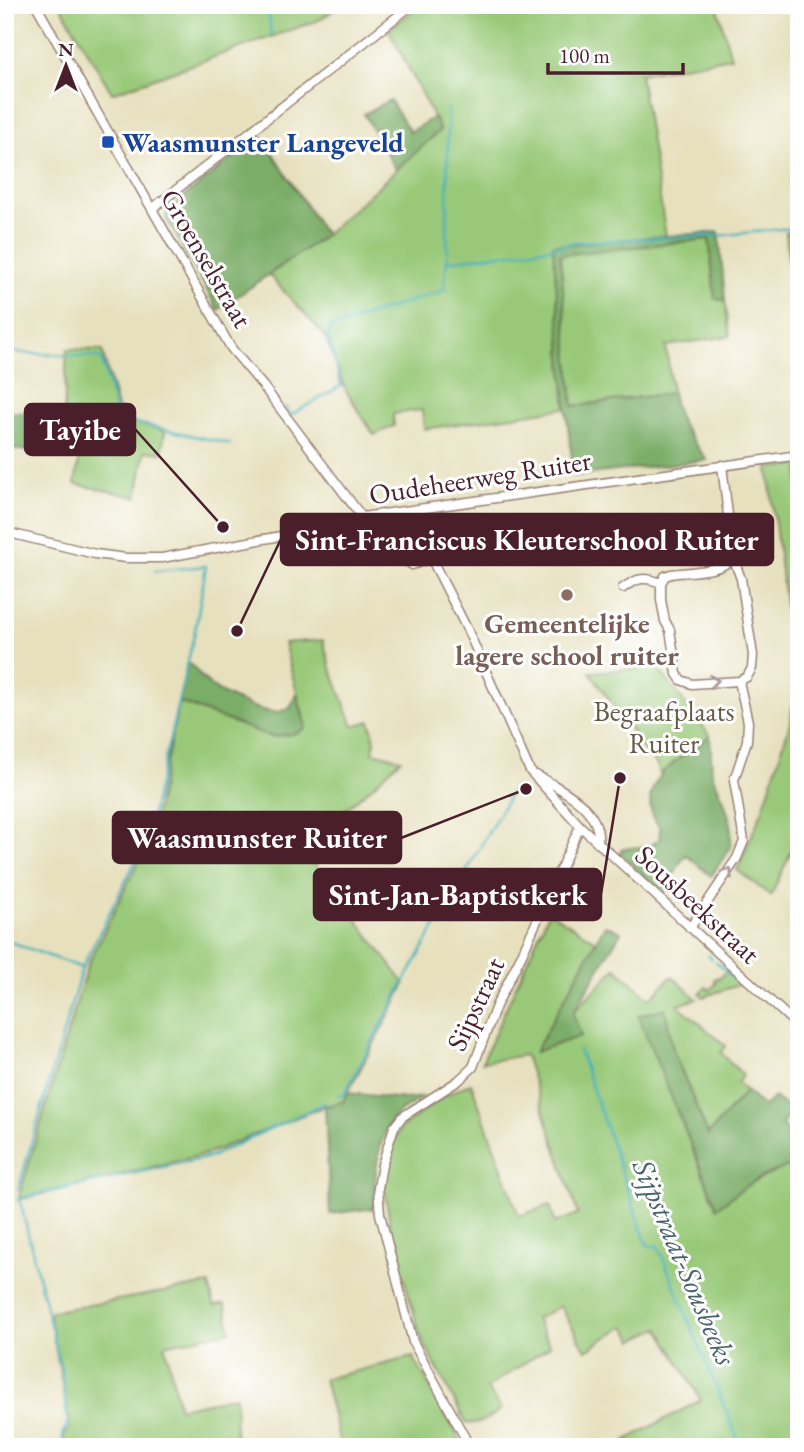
<svg xmlns="http://www.w3.org/2000/svg" width="804" height="1452" font-family="'EB Garamond',serif">
<rect width="100%" height="100%" fill="#fff"/>
<filter id="ink" filterUnits="userSpaceOnUse"><feTurbulence type="fractalNoise" baseFrequency=".0143" numOctaves="2"/><feDisplacementMap in="SourceGraphic" scale="14" xChannelSelector="R" yChannelSelector="G"/><feConvolveMatrix kernelMatrix="1 2 1 2 8 2 1 2 1" color-interpolation-filters="sRGB"/></filter>
<filter id="wash" filterUnits="userSpaceOnUse"><feTurbulence type="fractalNoise" baseFrequency=".00686" numOctaves="4" result="noise"/><feDisplacementMap in="SourceGraphic" scale="28" xChannelSelector="R" yChannelSelector="G"/><feGaussianBlur stdDeviation="1.57" result="paint"/><feColorMatrix in="noise" values="0 0 0 0 0 0 0 0 0 0 0 0 0 0 0 0 0 1.4 0 .05"/><feComposite in="paint" operator="in"/></filter>
<g filter="url(#wash)">
<rect width="100%" height="100%" fill="#e6e0bd"/>
<path fill="#99c978" stroke="#727452" stroke-width="2" d="M60,5h281l-22,15 -207,73z
M420,5h297l14,52 -91,17 26,162 -113,9 13,163 -142,21 -2,-19 -29,4 1,12 -20,9 -29,-46 -20,-53 -56,-61 56,-40 115,-105 -51,-100z
M799,231v64h-8l-5,-63z
M710,239l5,60 10,1 5,36 -64,10 6,47 -99,13 -13,-151z
M67,349l35,1 18,69 45,12 -3,22 -17,-2 -8,46 -62,-13 11,-68 -22,-2z
M799,465v369l-28,62 -34,-26 26,-61 28,-89 4,-37 -27,-215z
M323,640l7,26 23,60 17,-5 5,20 -2,11 28,7 -25,24 -74,64 103,137 -62,118 -18,4 -119,48 -188,46 70,-236 63,-128 28,-134 93,35 34,-10 -22,-84z
M657,667l53,69 -50,38 -3,-9 -26,-29 3,-2 -44,-62z
M549,912l47,29 -60,110 20,-7 19,-34 41,-42 34,31 22,-23 25,23 -19,6 48,41 -5,7 22,22 -6,8 9,8 -38,44 -35,-85 -8,-41 -26,7 77,191 30,-22 40,-18 13,-2v282h-168l-5,-7 75,-40 -42,-72 -25,12 -9,-14 -39,24 -26,-44 -24,13 14,27 -63,42 14,21c-8,8 -24,17 -35,14l-45,-85 -29,-100 -8,-54 9,-42 8,-14 45,-33 25,-12 48,133 31,-11 5,18 23,-9 -53,-159 -43,7z
M728,969l13,13 -3,3 -35,12 -3,-4 6,-6 4,3 6,-7 -2,-3 3,-3 2,2z
M209,1284l5,22 11,-2 5,27 -65,14 14,63 57,-12 -1,51h-171v-12l6,-8 -21,-115z
M413,1357l51,90h-123l-17,-68z"/>
<path fill="#7aad68" stroke="#62664a" stroke-width="2" d="M390,100l20,32 24,-15 6,13 -44,40 -32,-56z
M261,135l64,100 -107,75 -52,-92v-7z
M719,232l6,68 -10,-1 -6,-60 -149,16 13,151 99,-13c6,31 16,42 35,67l-133,16 -8,-68 -13,-163z
M5,412l38,2 -3,38 -29,-3 -6,2z
M187,662c10,7 14,17 24,24 13,10 52,28 68,26 1,0 10,-4 11,-4l7,-15 9,35 -9,5 -25,4 -93,-35z
M710,736l2,38 11,24 8,26v23l-20,29 -25,-21c-11,12 -14,27 -23,40l-43,-42 2,-4 27,-3 10,-6 1,-12c-32,-43 20,-69 50,-92z
M605,925l16,7 -48,81 8,23 -46,16z
M665,1008l8,42 35,85 38,-44 18,16 10,-10 18,14 -10,13 8,11 5,-7 4,14v23c-33,5 -57,23 -82,43l-79,-192z
M347,1093l58,6 18,-2c-8,6 -21,11 -28,19 -18,20 -22,67 -20,92l-45,6 -5,-108 18,-4z"/>
<g fill="none" stroke-linecap="round" stroke-linejoin="round">
<path stroke="#41b0bc" stroke-width="2.5" d="M268,5l3,29
M336,6l1,-1
M447,259l1,-151
M5,352l93,5 4,4 16,58 112,25
M285,407l6,8 50,-29 -13,-53 2,-5 114,-38 3,-29 102,-13 25,-6 152,-7 73,-8
M5,940l77,28 -64,222
M708,955l4,4
M716,962l18,17
M82,968l64,-128 49,-209 11,-65 -51,5
M579,1050l68,195 11,1 78,189 9,12
M338,1095h6l59,-111 111,-197
M19,1197l42,171 7,54 -5,11v14
M20,1198l190,-41 115,-54"/>
</g>
</g>
<g filter="url(#ink)">
<g fill="none" stroke-linecap="round" stroke-linejoin="round">
<defs>
<path id="street" d="M36,5l195,343 32,38 99,131
M153,208l259,-203
M722,465l11,92 8,22 12,76 -1,13 -5,9 -8,4 -47,3 -11,-4 -4,-6 -7,-44 -5,-9 -4,-21v-17l4,-7 6,-2c18,-3 52,-1 62,-17
M412,511l19,47 37,73 62,140 50,55 219,201
M369,529l43,36 19,-7
M5,532l90,22 31,4h36l189,-35 11,-6 437,-62
M623,588c14,-10 22,-12 38,-5
M536,775c25,14 66,33 62,68
M690,928l47,-70 7,-17 -10,-61 13,-39 1,-19 -9,-41
M470,1447l-57,-105 -33,-128 -2,-26 4,-23 12,-38 8,-10 56,-36 15,-14 23,-61 25,-50 59,-130"/>
</defs>
<use href="#street" stroke="#988074" stroke-width="11"/>
<use href="#street" stroke="#fff" stroke-width="8"/>
</g>
<defs><path id="oneway-chevron" d="M-2-3.5L2.5 0L-2 3.5" fill="none" stroke-width="1.6" stroke-linecap="round" stroke-linejoin="round" transform="scale(1.75)"/></defs>
<g stroke="#ae9aa0">
<use href="#oneway-chevron" transform="translate(714 681) rotate(-6)"/>
<use href="#oneway-chevron" transform="translate(728 872) rotate(-58)"/>
</g>
</g>
<rect fill="#1a4fb4" stroke="#fff" stroke-width="2.5" x="101" y="135" width="14" height="14" rx="3.5"/>
<circle fill="#8d6e63" stroke="#fff" stroke-width="2.5" cx="567" cy="595" r="7"/>
<g text-anchor="middle" dominant-baseline="central" stroke-width="6" stroke-linejoin="round" paint-order="stroke">
<g font-size="28" font-weight="bold" fill="#164399" stroke="#fff" text-anchor="start">
<text x="122" y="142">Waasmunster Langeveld</text>
</g>
<g font-size="28" fill="#4a1f2b" stroke="#fff">
<text transform="translate(207 258) rotate(60)">Groenselstraat</text>
<text transform="translate(480 477) rotate(-9)">Oudeheerweg Ruiter</text>
<text transform="translate(698 904) rotate(43)">Sousbeekstraat</text>
<text transform="translate(475 1004) rotate(-65)">Sijpstraat</text>
</g>
<g font-size="28" font-weight="bold" fill="#785e54" stroke="#fff">
<text x="567" y="623">Gemeentelijke<tspan x="567" dy="32">lagere school ruiter</tspan></text>
</g>
<g font-size="28" fill="#665a46" stroke="#fff">
<text x="664" y="711">Begraafplaats<tspan x="664" dy="32">Ruiter</tspan></text>
</g>
<g font-size="30" font-style="italic" fill="#46606c" stroke="#fff">
<text transform="translate(685 1262) rotate(67)">Sijpstraat-Sousbeeks</text>
</g>
</g>
<path fill="none" stroke="#4a1f2b" stroke-width="2.5" d="M223 527L135 429M237 631L281 539M526 789L401 838M620 778L601 894"/>
<g fill="#4a1f2b" stroke="#fff" stroke-width="2.5">
<circle cx="223" cy="527" r="7"/>
<circle cx="237" cy="631" r="7"/>
<circle cx="526" cy="789" r="7"/>
<circle cx="620" cy="778" r="7"/>
</g>
<g fill="#4a1f2b" stroke="#4a1f2b" stroke-width="2.5">
<rect x="25" y="404" width="110" height="51" rx="7"/>
<rect x="281" y="514" width="492" height="51" rx="7"/>
<rect x="113" y="812" width="288" height="51" rx="7"/>
<rect x="314" y="869" width="287" height="51" rx="7"/>
</g>
<g font-size="30" text-anchor="middle" font-weight="bold" fill="#fff">
<text x="80" y="440">Tayibe</text>
<text x="527" y="550">Sint-Franciscus Kleuterschool Ruiter</text>
<text x="257" y="848">Waasmunster Ruiter</text>
<text x="458" y="905">Sint-Jan-Baptistkerk</text>
</g>
<rect width="804" height="1452" fill="none" stroke="#fff" stroke-width="28"/>
<g transform="translate(66 66)" stroke="#ffffff" stroke-width="5" paint-order="stroke">
<path d="M0-5L12 26L0 18L-12 26Z" fill="#4a1f2b"/>
<text y="-10" font-size="19" font-weight="bold" text-anchor="middle" fill="#4a1f2b">N</text>
</g>
<path d="M548 63v10h135v-10" fill="none" stroke="#4a1f2b" stroke-width="3.5"/>
<text x="559" y="63" font-size="21" fill="#4a1f2b" stroke="#ffffff" stroke-width="5" paint-order="stroke">100 m</text>
</svg>
